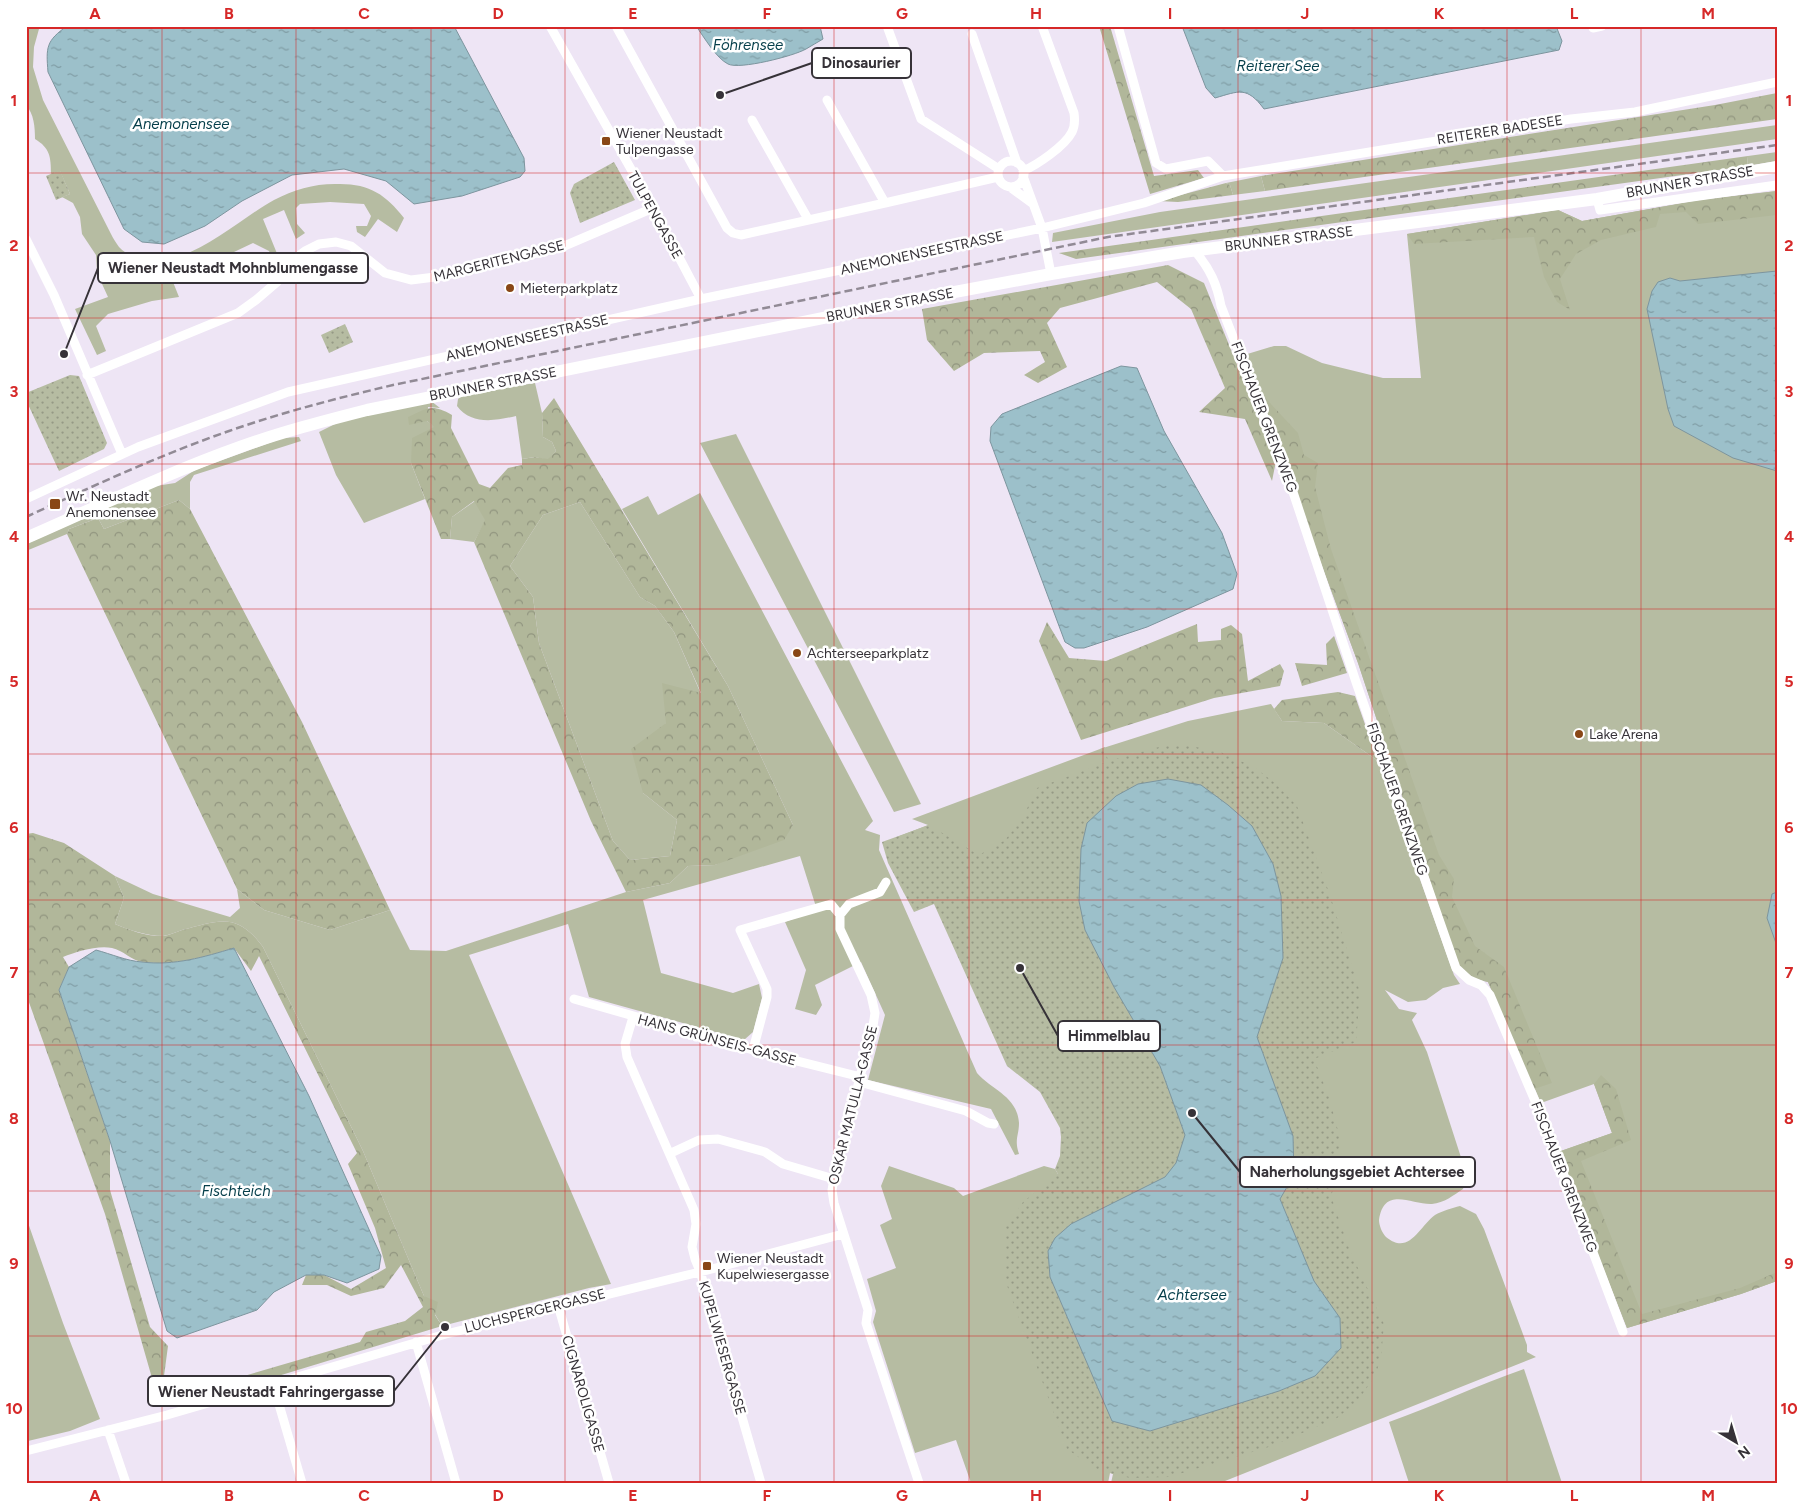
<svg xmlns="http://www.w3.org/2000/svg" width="1803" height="1509" font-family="Figtree,sans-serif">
<defs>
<pattern id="forest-crowns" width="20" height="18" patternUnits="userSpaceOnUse" patternTransform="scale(1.25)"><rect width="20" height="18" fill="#b1b79a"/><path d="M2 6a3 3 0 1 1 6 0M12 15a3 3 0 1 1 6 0" fill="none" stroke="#91957f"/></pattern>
<pattern id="park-dots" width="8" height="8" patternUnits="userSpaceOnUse" patternTransform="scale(1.25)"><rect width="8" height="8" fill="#b6bca2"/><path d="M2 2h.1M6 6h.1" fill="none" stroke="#959985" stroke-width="1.8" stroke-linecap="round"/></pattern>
<pattern id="water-ripples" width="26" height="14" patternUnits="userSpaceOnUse" patternTransform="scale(1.25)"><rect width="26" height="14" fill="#9cc0ca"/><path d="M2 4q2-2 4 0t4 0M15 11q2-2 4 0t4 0" fill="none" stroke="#809da5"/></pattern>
</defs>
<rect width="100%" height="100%" fill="#eee5f5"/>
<path fill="#b6bca2" d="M26,26h12l1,3 -5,18 -1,20 10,33 68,134c2,4 5,9 8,13 5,6 12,8 20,11 45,15 98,-38 135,-58 21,-11 42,-17 66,-16 30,0 46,11 64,34l-7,14 -19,-13 -13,18 -8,-5 -1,-6h11l4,-10 -7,-12 -34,-2 -30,2 -4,4 1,16 8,9 -9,6 -12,-29 -21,9 15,37 7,-3 1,7 -11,4 -6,-13 -16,-8 -19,9 -6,9 -15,1 -42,15 8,20 -27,4 -44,13 -12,12 10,25 -9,4 -22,-46 33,-12 -11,-24 -1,-18 -14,-21 -2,-17 -7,-14 -11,-6 8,-3 -10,-23 -9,3c0,-17 -1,-26 -16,-35 0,-12 -1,-25 -9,-34z
M1777,125v14l-725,103 1,-9 107,-21z
M1777,152v9l-30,5 1,-10z
M1261,176l4,15 -32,4 -3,-10 -4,-2z
M1777,191v1090l-36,13 -114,34 -69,-176 54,-19 -18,-49 -53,19 -53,-121 -12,-3 -17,-11 -101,-305 -114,-308 30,-9h12l36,17 61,15h38l-14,-144 151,-24 24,11 118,-21z
M535,383l7,30 1,24 9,5 4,9 -8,9 -13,-3 -13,2 -6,-43c-21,5 -45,9 -59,-10l1,-7 5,-5z
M431,401l9,7 -12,-1 -1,14 8,6 -24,36 14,36 -61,24 -28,-48 -17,-43 20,-10z
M736,434l185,370 -27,8 -194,-369z
M299,437l2,4 -107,34 -4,7v27l-11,-9 -75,29 -6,-11 -29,11 -2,5 -41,17v-7l130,-58 19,-3 20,-13 88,-32z
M700,493l173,328 -8,9 15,5 -1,15 98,223c16,18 40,23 42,50 0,13 -5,16 0,31l-4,1 -24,-46 -123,-29 17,-65 -24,-53 -46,23 7,20 -6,10 -21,-6 11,-39 -21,-48 32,-12 -17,-54 -157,44 18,73 72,20 26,-9 3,14 -9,34 -9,8 -155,-43 -21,-73 -99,31 142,329 -22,4 -147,38 -18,-30 -61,-145 -100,-204c-26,-35 -43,-27 -81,-17 -6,2 -13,5 -19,6 -16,0 -34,-6 -48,-12l9,-26 -9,-22 38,18 77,23 10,-9 -3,-19 27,21 66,20 60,-20 20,40 36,1 180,-59 44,-9 18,-17 27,-1 78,-40 -65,-139 -106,-177 26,-13 10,19z
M475,501l11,19 -12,22 -24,-3 2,-22z
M580,502l60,95 15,9 19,26 27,62 -35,29 -23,70 34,27 -7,36 -40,4 -17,-19 -74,-198 -6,-46 -23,-31 33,-51z
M1271,704l11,17 42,2 54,38 76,214 6,9 -17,4 -17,12 -18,2 -23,-12 14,19 18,4 -5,7 15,32 40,124 -4,13c-9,6 -19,14 -31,15 -20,1 -48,-19 -53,16 0,5 3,13 7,17 23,19 33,-10 49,-22 7,-4 17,-7 25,-9l16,8 8,15 43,116v7l9,5 -316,126h-109l2,-9 -3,-1 -2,10h-137l-15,-43 -41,13 -42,-131 3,-11 -9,-32 29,-11 -16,-43 12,-6 -11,-33 8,-20 65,22 9,8 81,-30 11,3 3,5 35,281 -48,-574 -148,-44 31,-12 -16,-6 188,-70 88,-28z
M26,1217l37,106 37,96 -30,12 -42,10 -2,-6z
M1524,1369l38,114h-153l-20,-61c45,-16 89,-37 135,-53z"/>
<path fill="url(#forest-crowns)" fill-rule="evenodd" d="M1099,26h11l44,150 44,-6 6,8 -54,16z
M1777,93v26l-512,72 -4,-15 454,-71z
M1748,156l-1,10 -671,93 -17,-6z
M1226,183l4,2 3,10 -55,7 -20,-1z
M1777,191v24l-79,9 -12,-12 -26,2 -4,13 -55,13 -25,14 -16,25 10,31 -13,-8 -13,-25 -10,-40 -120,7 -7,-10 151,-24 24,11 118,-21z
M1168,265l36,18 72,178 -4,20 -27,-62 -46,-7 26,-24 -34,-79 -34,-27 -97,26 -13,15 20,44 -29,16 -14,-8 21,-13 -5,-11 -56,2 -30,18 -27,-31 -5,-31z
M1257,389l41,44 6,22 14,8 -3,24 16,62 108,306 15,24 -2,18 23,49 29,21 48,116 -18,6 -46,-107 -12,-3 -17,-11 -101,-305z
M554,398l174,288 65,139 -9,15 -69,25 -27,1 -18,17 -44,9 -35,-71 -117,-279 11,-22 -11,-19 -22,16 -2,22h-9l-30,-76 1,-25 22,-11 -7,-6 -18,4 -1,-8c19,-9 24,-14 44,-2l-1,13 28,56 11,4 18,-20 14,-3v-6l13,-2 13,2 8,-8 -4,-9 -9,-5 -1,-24zM580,502l60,95 15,9 19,26 27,61 -39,-10 4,40 -35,26 12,44 34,27 -7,36 -40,4 -17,-19 -74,-198 -6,-46 -23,-31 33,-51z
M179,500l11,9 112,213 88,188 -60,20 -66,-20 -27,-21 -170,-355 2,-5 29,-11 6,11z
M1047,622l22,36 37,3 91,-37 1,18 23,-2v-11l10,-4 11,9 6,47 32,-17 4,7 -4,15 -66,12 -133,42 -42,-99z
M1334,636l13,37 -45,13 -7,-23 32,2 -1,-21z
M1338,692l17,4 23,65 -54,-38 -42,-2 -8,-12 8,-9z
M33,833l31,10 51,33 9,22 -9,26c15,6 32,13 49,12 5,-1 12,-4 18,-6 38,-10 55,-18 81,17l100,204 61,145 14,6 -3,13 7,11 -177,54 -93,25v-8l188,-55 6,-10 39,-11 18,-14 -22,-42 -17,23 -33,8 -24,-11h-25l4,-10h18l27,14 35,-21 -11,-40 -27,-64 9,-11 -98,-197 -8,15 -17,-23c-29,9 -60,18 -91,14 -11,-1 -20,-12 -31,-14 -15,-3 -36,4 -49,9l6,10 -10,23 51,151v49l40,137 18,19 -8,60 -55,-192 -79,-220v-160z
M1601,1075l15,14 15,51 -50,21 61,153 98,-26 37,-16v9l-36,13 -114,34 -69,-176 54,-19 -18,-49z"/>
<path fill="url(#park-dots)" d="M614,162l21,38 -55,23 -10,-30 4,-9z
M60,170l10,24 -14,6 -10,-24z
M345,324l8,18 -24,11 -8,-18z
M70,375l9,1 28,67 -3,6 -45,22 -33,-71v-7z
M1170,744l17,1 36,8 31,14 21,16 22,23 33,89 30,97 -4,50 -42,17 15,38 12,45v24l-10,30 19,55 34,73 -3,34 -6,18 -18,26 -20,16 -65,28 -103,31 -39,1 -20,-5 -16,-5 -27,-19 -62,-169 -1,-33 2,-21 17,-24 35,-28 -3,-5 5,-13 1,-19 -1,-9 -20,-36 -33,-26 -73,-162 -20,8 -26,-49 -6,-21 47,-17 50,30 26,-15 17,-21 15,-31 67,-25 -4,-14 5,-2 3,14z"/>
<path fill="url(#water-ripples)" stroke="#7d959e" d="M67,26h387l70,132 1,13 -5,6 -58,19 -48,8 -28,-23 -42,-12 -52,6 -50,26 -37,25 -41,18 -22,-2 -18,-13 -76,-157c-2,-25 -2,-31 19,-46z
M696,26h124l3,13c-6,3 -11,7 -17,10 -12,7 -67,21 -78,15 -12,-6 -24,-27 -32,-38z
M1182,26h374l6,15 -3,9 -295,59c-17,-23 -25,-18 -49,-11l-9,-10z
M1777,271v200l-44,-13 -59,-32 -6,-17 -21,-100 5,-18 6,-9 12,-4 10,3z
M1121,366l16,2 27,63 58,102 15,41 -4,15 -86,38 -63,21h-9l-10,-6 -75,-201 1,-14 11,-13z
M1168,779l33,6 27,20 24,21 21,38 8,32 2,62 -26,79 36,99 1,39 -14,24 34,82 26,37 1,30 -26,28 -36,15 -129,40 -38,-10 -62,-144 -2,-26 7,-13 16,-14 94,-47 11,-14 9,-28 -25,-69 -46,-79 -29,-57 -6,-29 2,-52 6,-26 29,-27 22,-12z
M1777,892v54l-10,-28 5,-24z
M234,948l75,148 72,160 -2,13 -32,14 -23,-8h-18l-32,17 -17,18 -80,28 -10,-7 -57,-190 -51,-151 10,-23 27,-17c15,4 31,11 46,12 32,4 62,-5 92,-14z"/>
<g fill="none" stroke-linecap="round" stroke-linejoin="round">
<path stroke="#fff" stroke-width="9" d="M550,26l103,182 48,91
M616,26l111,202 6,5 8,2 144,-32 -58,-103
M887,26l34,93 78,50
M1118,26l38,137 10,6 42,-8 15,15
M1593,28l9,-2
M972,34l45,129
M752,120l56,99
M998 174a13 13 0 1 1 26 0a13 13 0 1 1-26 0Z
M1023,171c14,-6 42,-25 49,-39 3,-6 3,-12 2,-19l-32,-87
M1023,176l19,52 9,46
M1010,187l22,16
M1597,199l3,11 177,-25
M885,203l113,-26
M26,239l28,56 68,159
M1195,251c15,18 22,33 26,55l70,180 65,196 100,286 13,12 12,5 9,10 54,127 79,210
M87,375l151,-62 18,-13 21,-18 16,-22 12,-9 14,-7 17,-2 15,4 34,27 26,7 32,-4 119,-29 91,-39
M26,499l112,-52 150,-55 413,-93 341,-71 102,-25 79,-27 348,-57 64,-7 142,-30
M840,915l9,-11 31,-12 6,-10
M574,999l179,51 108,27
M633,1017l-8,27 2,13 67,153 2,14 -4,23 3,12 5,12 61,212
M753,1050l14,-53v-8l-27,-59 91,-26 9,11v14l31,66 4,18 -2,13 -39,153 -2,11 2,13 34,107 -2,13 53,160
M859,1082l107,29 22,12 6,1
M671,1153l28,-13 19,-1 47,13 18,12 51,15
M558,1305l51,178
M416,1342l40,141
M273,1384l29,99
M108,1430l18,53
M26,1451l141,-36 279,-81 262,-64 135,-36"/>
<path stroke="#fff" stroke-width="12" d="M26,538c71,-31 141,-65 214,-91 41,-15 84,-26 127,-37l545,-110 139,-26 132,-22 414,-53 180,-32"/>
<path stroke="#918a95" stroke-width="2.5" stroke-dasharray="8 4" stroke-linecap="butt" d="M26,517c67,-31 134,-62 203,-86 54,-19 109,-33 164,-46l715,-148 669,-92"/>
</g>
<path fill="none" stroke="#d62828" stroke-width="1" stroke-opacity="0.55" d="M162,26v1457M296,26v1457M431,26v1457M565,26v1457M700,26v1457M834,26v1457M969,26v1457M1103,26v1457M1238,26v1457M1372,26v1457M1507,26v1457M1641,26v1457M26,173h1751M26,318h1751M26,464h1751M26,609h1751M26,754h1751M26,900h1751M26,1045h1751M26,1191h1751M26,1336h1751"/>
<g fill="#894716" stroke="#fff" stroke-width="2">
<rect x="601" y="136" width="10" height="10" rx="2.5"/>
<circle cx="510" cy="288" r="5"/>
<rect x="49" y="498" width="12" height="12" rx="2.5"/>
<circle cx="797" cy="653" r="5"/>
<circle cx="1579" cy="734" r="5"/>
<rect x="702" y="1261" width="10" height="10" rx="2.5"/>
</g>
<g text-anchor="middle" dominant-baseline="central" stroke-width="5" stroke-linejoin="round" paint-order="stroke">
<g font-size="14" fill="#363238" stroke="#fff">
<text transform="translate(1500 130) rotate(-9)">REITERER BADESEE</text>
<text transform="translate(1690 182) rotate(-10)">BRUNNER STRASSE</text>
<text transform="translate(655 215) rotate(61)">TULPENGASSE</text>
<text transform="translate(1289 239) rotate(-7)">BRUNNER STRASSE</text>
<text transform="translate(922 253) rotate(-12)">ANEMONENSEESTRASSE</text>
<text transform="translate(499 261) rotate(-14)">MARGERITENGASSE</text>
<text transform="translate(890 305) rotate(-11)">BRUNNER STRASSE</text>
<text transform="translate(527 338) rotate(-13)">ANEMONENSEESTRASSE</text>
<text transform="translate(493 384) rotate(-11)">BRUNNER STRASSE</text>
<text transform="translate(1264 417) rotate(69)">FISCHAUER GRENZWEG</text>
<text transform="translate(1397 799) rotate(71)">FISCHAUER GRENZWEG</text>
<text transform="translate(717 1040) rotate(15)">HANS GRÜNSEIS-GASSE</text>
<text transform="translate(853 1105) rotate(-76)">OSKAR MATULLA-GASSE</text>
<text transform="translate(1564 1177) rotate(69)">FISCHAUER GRENZWEG</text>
<text transform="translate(535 1311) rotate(-14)">LUCHSPERGERGASSE</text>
<text transform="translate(722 1348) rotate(74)">KUPELWIESERGASSE</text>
<text transform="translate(583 1394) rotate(74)">CIGNAROLIGASSE</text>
</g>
<g font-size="14" fill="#363238" stroke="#fff" text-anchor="start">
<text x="616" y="133">Wiener Neustadt<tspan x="616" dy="16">Tulpengasse</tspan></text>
<text x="520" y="288">Mieterparkplatz</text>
<text x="66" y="496">Wr. Neustadt<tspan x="66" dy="16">Anemonensee</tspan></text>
<text x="807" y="653">Achterseeparkplatz</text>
<text x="1589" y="734">Lake Arena</text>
<text x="717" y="1258">Wiener Neustadt<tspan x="717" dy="16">Kupelwiesergasse</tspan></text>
</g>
<g font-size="15" font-style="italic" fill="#053e4a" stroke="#fff">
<text x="748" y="45">Föhrensee</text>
<text x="1278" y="66">Reiterer See</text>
<text x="181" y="124">Anemonensee</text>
<text x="236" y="1191">Fischteich</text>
<text x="1192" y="1295">Achtersee</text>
</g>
</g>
<path fill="none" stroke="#363238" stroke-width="2" d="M720 95L812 63M64 354L98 268M1020 968L1058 1036M1192 1113L1240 1172M445 1327L394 1391"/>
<g fill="#363238" stroke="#fff" stroke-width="2">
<circle cx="720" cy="95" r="5"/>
<circle cx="64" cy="354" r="5"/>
<circle cx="1020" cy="968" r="5"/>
<circle cx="1192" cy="1113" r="5"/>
<circle cx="445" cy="1327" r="5"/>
</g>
<g fill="#fff" stroke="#363238" stroke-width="2">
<rect x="812" y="48" width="99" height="30" rx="5"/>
<rect x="98" y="253" width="270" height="30" rx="5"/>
<rect x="1058" y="1021" width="102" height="30" rx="5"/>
<rect x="1240" y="1157" width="235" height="30" rx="5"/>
<rect x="148" y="1376" width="246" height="30" rx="5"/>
</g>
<g font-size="15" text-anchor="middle" font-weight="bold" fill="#363238">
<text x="861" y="68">Dinosaurier</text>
<text x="233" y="273">Wiener Neustadt Mohnblumengasse</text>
<text x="1109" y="1041">Himmelblau</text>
<text x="1357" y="1177">Naherholungsgebiet Achtersee</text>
<text x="271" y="1397">Wiener Neustadt Fahringergasse</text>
</g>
<rect width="1803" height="1509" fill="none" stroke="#ffffff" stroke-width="55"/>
<g transform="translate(1736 1442) rotate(142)" stroke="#ffffff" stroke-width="4" paint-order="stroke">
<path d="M0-4L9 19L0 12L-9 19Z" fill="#363238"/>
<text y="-8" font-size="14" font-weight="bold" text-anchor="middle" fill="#363238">N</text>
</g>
<rect x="28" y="28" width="1748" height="1454" fill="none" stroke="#d62828" stroke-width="2"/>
<g font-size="16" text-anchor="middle" font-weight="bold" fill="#d62828">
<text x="95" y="19">A</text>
<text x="229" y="19">B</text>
<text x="364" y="19">C</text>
<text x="498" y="19">D</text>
<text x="633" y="19">E</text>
<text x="767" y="19">F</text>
<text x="902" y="19">G</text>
<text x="1036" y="19">H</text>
<text x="1170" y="19">I</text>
<text x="1305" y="19">J</text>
<text x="1439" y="19">K</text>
<text x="1574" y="19">L</text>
<text x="1708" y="19">M</text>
<text x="14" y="106">1</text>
<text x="1789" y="106">1</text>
<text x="14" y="251">2</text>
<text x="1789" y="251">2</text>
<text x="14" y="397">3</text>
<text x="1789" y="397">3</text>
<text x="14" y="542">4</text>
<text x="1789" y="542">4</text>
<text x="14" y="687">5</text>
<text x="1789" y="687">5</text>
<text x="14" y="833">6</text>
<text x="1789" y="833">6</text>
<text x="14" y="978">7</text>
<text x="1789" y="978">7</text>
<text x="14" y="1124">8</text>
<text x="1789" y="1124">8</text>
<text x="14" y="1269">9</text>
<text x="1789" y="1269">9</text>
<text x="14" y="1414">10</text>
<text x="1789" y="1414">10</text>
<text x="95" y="1501">A</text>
<text x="229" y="1501">B</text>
<text x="364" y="1501">C</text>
<text x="498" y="1501">D</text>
<text x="633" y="1501">E</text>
<text x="767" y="1501">F</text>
<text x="902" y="1501">G</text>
<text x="1036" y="1501">H</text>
<text x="1170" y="1501">I</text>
<text x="1305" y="1501">J</text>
<text x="1439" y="1501">K</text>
<text x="1574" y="1501">L</text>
<text x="1708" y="1501">M</text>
</g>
</svg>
